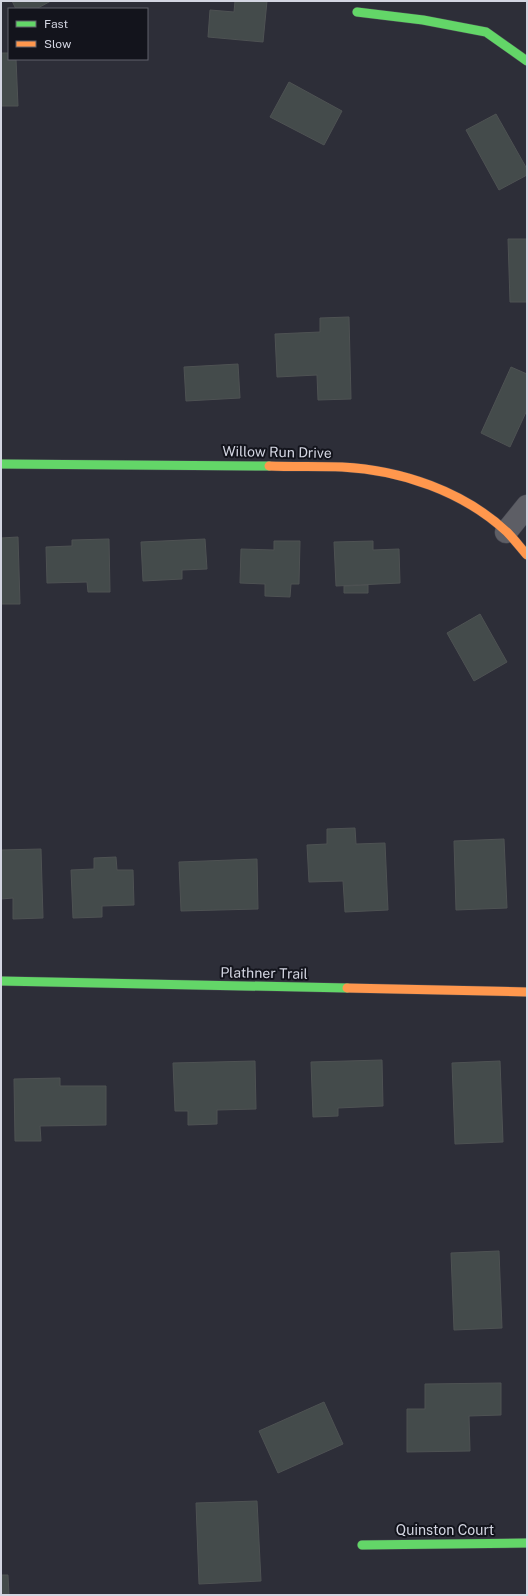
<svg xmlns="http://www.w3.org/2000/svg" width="528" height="1596" font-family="'Public Sans',sans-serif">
<rect width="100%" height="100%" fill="#2d2e38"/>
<path fill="#444b4b" stroke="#4e5253" d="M12,1h39l-15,8h-20z
M235,1h32l-4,41 -55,-5 2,-27 24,2z
M1,53h8v6h7l2,47h-17z
M289,82l53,29 -18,34 -54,-28z
M496,114l31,55v6l-28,15 -33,-60z
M508,239h19v63h-17z
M349,317l2,82 -33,1 -1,-25 -40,2 -2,-43 45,-2v-14z
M238,364l2,34 -54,3 -2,-34z
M511,367l16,7v36l-17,37 -29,-14z
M18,537l2,67h-19v-66z
M109,539l1,53h-22l-1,-10 -40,1 -1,-36 26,-1v-6z
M205,539l2,30 -25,1v9l-39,2 -2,-39z
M274,541h26l-1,43h-8l-1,13 -25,-1v-12l-25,-1 1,-34 33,1z
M373,541v9l26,-1 1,34 -64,3 -2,-44z
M368,585v8h-24v-7z
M480,614l27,48 -33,19 -27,-48z
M355,828l1,16 29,-1 3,67 -43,2 -2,-31 -34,1 -2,-37 20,-1v-15z
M504,839l3,69 -51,2 -2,-69z
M41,849l2,69 -30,1v-21l-12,1v-49z
M116,857l1,13h16l1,35 -32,1v11l-29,1 -2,-48 23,-1v-11z
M257,859l1,50 -77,2 -2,-49z
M382,1060l1,46 -45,2v8l-25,1 -2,-55z
M255,1061l1,48 -39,1v14l-29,1v-14h-13l-2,-48z
M500,1061l3,81 -48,2 -3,-81z
M60,1078v8h46v39l-66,1 1,15h-26l-1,-62z
M499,1251l3,77 -48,2 -3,-77z
M501,1383v32l-32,1 1,35 -63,1v-43h18v-25z
M324,1402l19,42 -65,29 -19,-42z
M257,1501l4,80 -62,3 -3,-81z
M1,1575h7l1,20h-8z"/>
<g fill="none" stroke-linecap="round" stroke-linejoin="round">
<defs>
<path id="street" d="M506,532l21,-26"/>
<path id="fast" d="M357,12l66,8 63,12 41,29
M1,464l268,2
M1,981l346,7
M362,1545l165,-2"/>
<path id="slow" d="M269,466c24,1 49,0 73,1 59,3 121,24 165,65 7,7 13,15 20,23
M347,988l180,4"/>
</defs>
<use href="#street" stroke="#484952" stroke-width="23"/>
<use href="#fast" stroke="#484952" stroke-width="10"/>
<use href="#slow" stroke="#484952" stroke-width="10"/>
<use href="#street" stroke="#5d5e65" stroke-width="22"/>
<use href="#fast" stroke="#63d668" stroke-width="9"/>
<use href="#slow" stroke="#ff974d" stroke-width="9"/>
</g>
<g text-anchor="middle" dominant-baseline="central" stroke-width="4" stroke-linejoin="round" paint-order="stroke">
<g font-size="14" fill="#d3d5e1" stroke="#13141c">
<text transform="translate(277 452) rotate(1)">Willow Run Drive</text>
<text transform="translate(264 973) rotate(1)">Plathner Trail</text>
<text x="445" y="1530">Quinston Court</text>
</g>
</g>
<rect width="528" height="1596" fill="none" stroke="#d3d5e1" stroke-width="4"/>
<rect x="8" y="8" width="140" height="52" fill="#13141c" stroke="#60616b"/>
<rect x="16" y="21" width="20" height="6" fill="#63d668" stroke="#60616b"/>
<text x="44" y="28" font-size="12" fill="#d3d5e1">Fast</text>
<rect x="16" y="41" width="20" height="6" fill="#ff974d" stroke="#60616b"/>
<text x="44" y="48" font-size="12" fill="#d3d5e1">Slow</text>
</svg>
